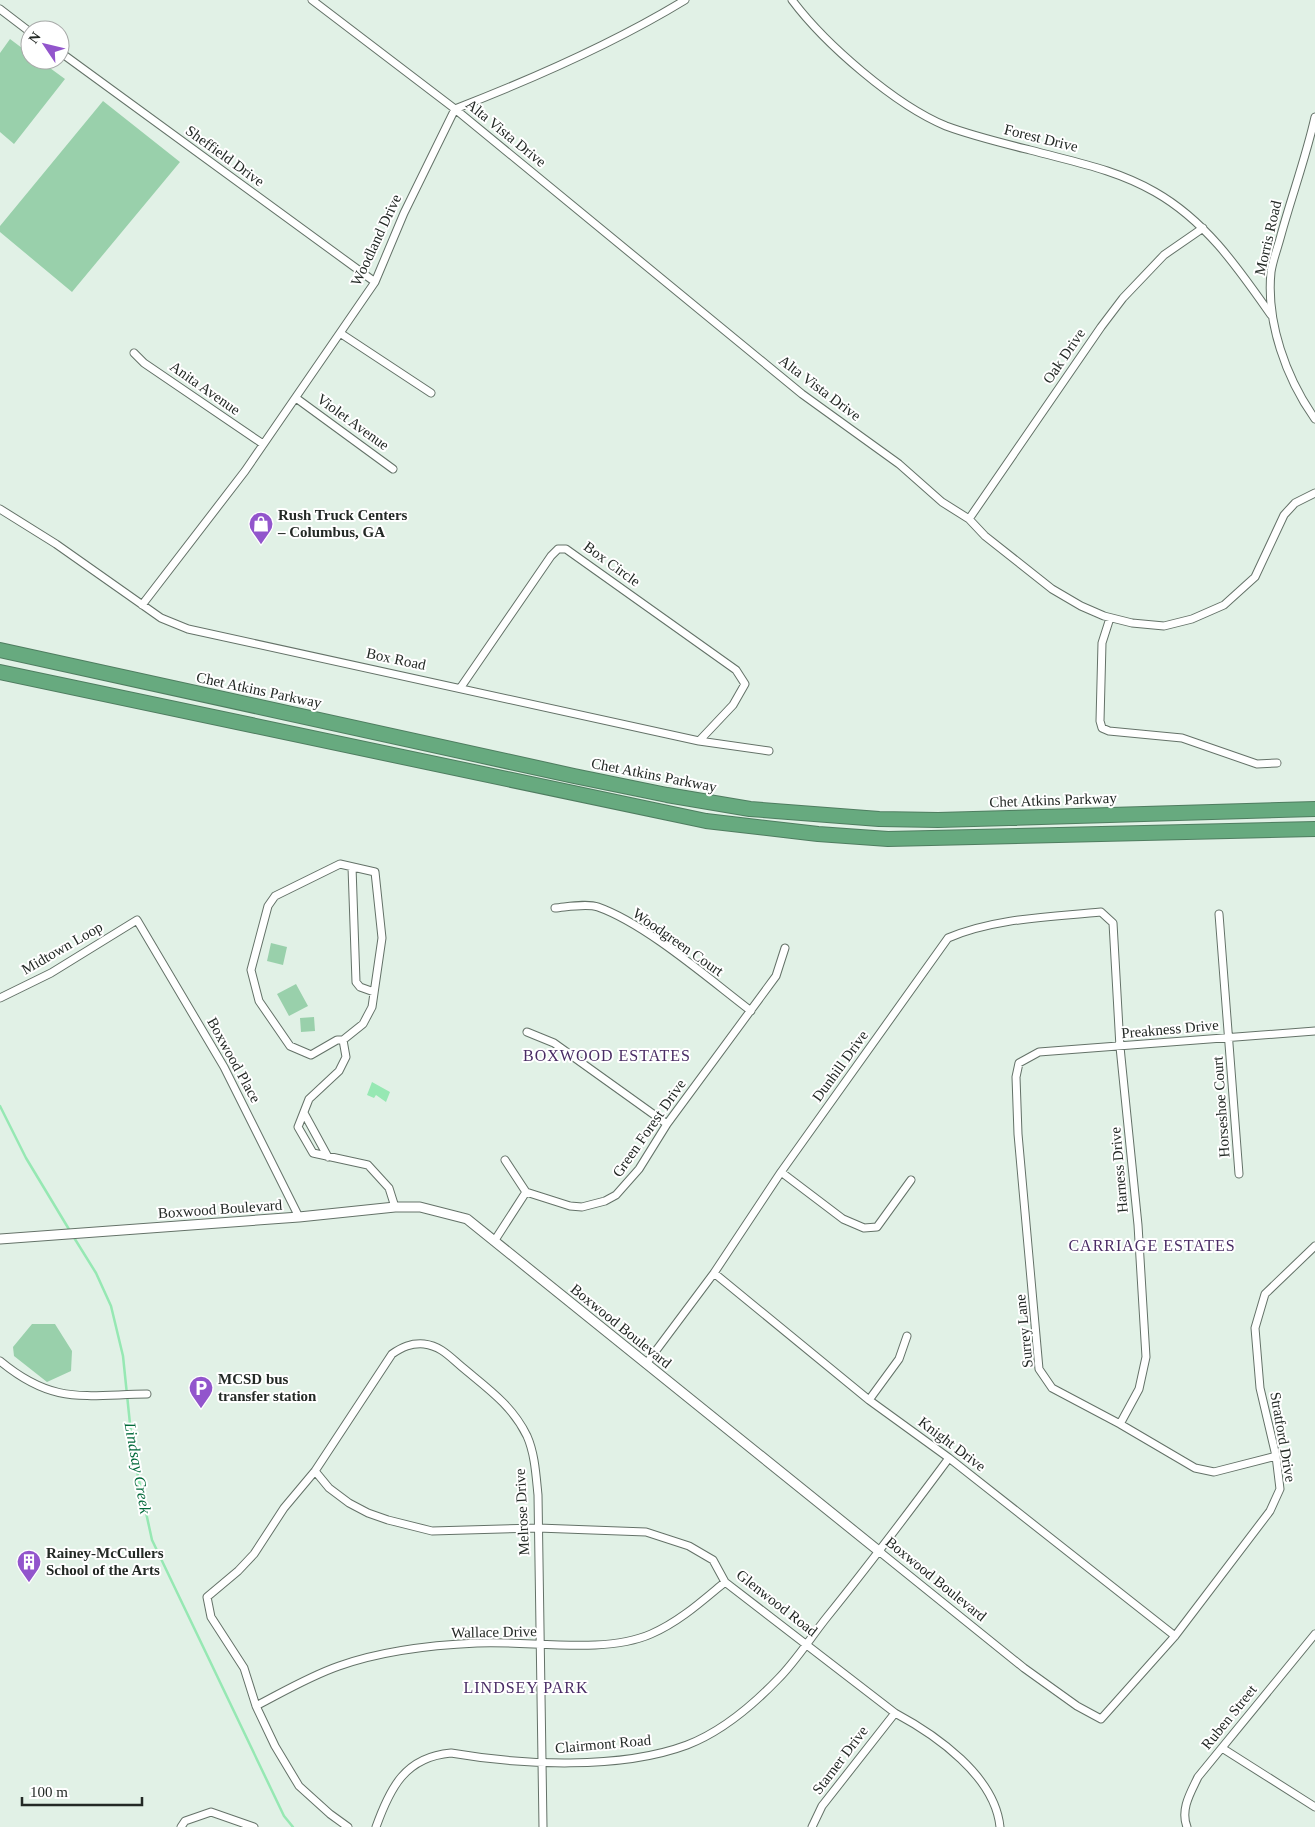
<svg xmlns="http://www.w3.org/2000/svg" width="1315" height="1827" font-family="Georgia,serif">
<rect width="100%" height="100%" fill="#e1f1e6"/>
<path fill="#99d0ab" d="M10,39l20,15v6h9l26,19 -51,65 -14,-12v-79z
M103,101l77,61 -108,130 -72,-60v-6z
M271,943l16,4 -4,18 -16,-4z
M296,984l12,22 -19,10 -12,-22z
M314,1017l1,14 -14,1 -1,-14z
M32,1324h23l17,27 -1,20 -24,11 -33,-26 -1,-9z"/>
<path fill="#96e8b3" d="M372,1082l18,10 -4,10 -10,-7 -2,3 -7,-3z"/>
<g fill="none" stroke-linecap="round" stroke-linejoin="round">
<path stroke="#96e8b3" stroke-width="2.5" d="M0,1106l26,52 44,73
M73,1236l23,37 15,33 12,50 10,97 19,87 132,276 9,11"/>
<defs>
<path id="minor" d="M312,0l143,109 347,285 97,70 43,38 27,17 16,17 67,53 29,17 23,10 28,7 32,3 28,-7 32,-14 31,-28 29,-62 11,-12 20,-10
M792,0c33,44 103,105 154,126 27,10 56,17 84,24 44,12 85,19 125,42 51,29 83,76 116,123
M0,9l30,23
M60,52l315,230
M1315,117c-9,40 -23,78 -34,118 -3,12 -8,24 -10,37 -5,50 15,106 44,147
M340,333l91,60
M134,353l10,10 119,81
M296,398l97,71
M0,509l56,35 105,74 27,11 511,112 34,-36 12,-21 -9,-14 -170,-121h-8l-7,7 -90,131
M969,519l132,-192 22,-29 41,-43 39,-27
M142,605l103,-134 130,-189 29,-69 51,-104c80,-31 158,-65 230,-109
M1110,618l-8,25 -2,78 2,7 7,3 73,7 75,26 20,-1
M699,741l70,10
M340,864l35,8 7,66 -10,69 -9,17 -20,16h-6l-26,15 -21,-9 -31,-45 -8,-31 17,-64 7,-10z
M352,867l4,115 4,5 14,5
M555,908c12,-1 32,-5 43,-1 48,17 111,72 153,104
M1219,914l20,260
M0,998l51,-25 86,-53 87,147 75,150
M527,1032l27,11 113,81
M343,1040l3,17 -7,14 -30,28 -11,28 15,26 55,12 21,23 6,19
M304,1113l24,44
M505,1160l21,32
M781,1172l62,47 21,9 13,-1 34,-47
M526,1192l44,14 12,1 23,-6 11,-6 23,-26 28,-45 109,-148 9,-28
M495,1240l31,-48
M714,1273l155,127 80,58 226,178
M0,1361c53,44 83,34 147,33
M646,1364l68,-91 67,-101 167,-234c47,-20 102,-21 153,-26l12,11 7,124 18,178 8,132 -7,32 -19,35
M869,1400l30,-41 8,-23
M1276,1456l-62,16 -19,-4 -75,-44 -68,-36 -13,-19 -21,-235 -2,-57 3,-14 20,-11 276,-21
M315,1471l14,17 20,15 19,10 20,7 44,11 106,-3 108,4 43,14 24,14 12,22 170,131c41,22 100,63 105,114
M880,1552l144,116 53,38 24,13 74,-83 95,-125 10,-22 -4,-33 -16,-68 -5,-60 10,-34 50,-48
M256,1706c27,-14 54,-30 83,-40 42,-15 93,-21 138,-23 51,-3 126,12 174,-9 28,-12 51,-33 74,-52
M1222,1748l93,59
M181,1827l4,-6 26,-9 43,15
M348,1827l-18,-13 -31,-28 -24,-40 -19,-40 -12,-38 -33,-51 -4,-20 31,-26 16,-17 30,-46 31,-37 77,-117c10,-7 19,-11 32,-10 17,2 26,13 38,23 25,21 50,38 65,69 8,18 9,40 11,59l5,332
M376,1827c14,-39 29,-70 75,-74 70,12 169,17 236,-8 34,-13 66,-40 91,-66 18,-18 33,-42 49,-62 42,-52 82,-105 122,-159
M812,1827l10,-21 73,-93
M1187,1827c-7,-18 4,-35 11,-50l117,-143"/>
<path id="tertiary" d="M0,1239l299,-22 96,-10h25l47,12 413,333"/>
<path id="motorway" d="M0,650l574,126 93,19 83,14 129,10 59,1 377,-11
M0,672l706,149 112,13 70,5 427,-10"/>
</defs>
<use href="#minor" stroke="#647268" stroke-width="9"/>
<use href="#tertiary" stroke="#647268" stroke-width="11"/>
<use href="#motorway" stroke="#4f7d60" stroke-width="16"/>
<use href="#minor" stroke="#fff" stroke-width="7"/>
<use href="#tertiary" stroke="#fff" stroke-width="9"/>
<use href="#motorway" stroke="#67aa7f" stroke-width="14"/>
</g>
<defs>
<symbol id="shop-pin" viewBox="-11 -11 22 30"><path d="M0 17L-7.5 6A9.5 9.5 0 1 1 7.5 6Z" fill="#9255cc" stroke="#fff"/><path d="M-5-2.5h2.3a2.7 3.5 0 0 1 5.4 0H5L5.5 6h-11ZM-1.5-2.5h3a1.5 2.3 0 0 0-3 0Z" fill="#fff"/></symbol>
<symbol id="parking-pin" viewBox="-11 -11 22 30"><path d="M0 17L-7.5 6A9.5 9.5 0 1 1 7.5 6Z" fill="#9255cc" stroke="#fff"/><path d="M-3.5-5.5H1a3.5 3.5 0 0 1 0 7H-1V5.5H-3.5ZM-1-3.4V-.6H.8a1.4 1.4 0 0 0 0-2.8Z" fill="#fff"/></symbol>
<symbol id="building-pin" viewBox="-11 -11 22 30"><path d="M0 17L-7.5 6A9.5 9.5 0 1 1 7.5 6Z" fill="#9255cc" stroke="#fff"/><path d="M-4-6H4V6H1V3H-1V6H-4ZM-2.5-4.3h1.7v1.8h-1.7ZM.8-4.3h1.7v1.8H.8ZM-2.5-1h1.7V.8h-1.7ZM.8-1h1.7V.8H.8Z" fill="#fff"/></symbol>
</defs>
<g fill-rule="evenodd">
<use href="#shop-pin" x="247" y="510" width="28" height="38"/>
<use href="#parking-pin" x="187" y="1374" width="28" height="38"/>
<use href="#building-pin" x="15" y="1548" width="28" height="38"/>
</g>
<g text-anchor="middle" dominant-baseline="central" stroke-width="4" stroke-linejoin="round" paint-order="stroke">
<g font-size="15" fill="#232925" stroke="#fff">
<text transform="translate(506 133) rotate(39)">Alta Vista Drive</text>
<text transform="translate(1041 138) rotate(14)">Forest Drive</text>
<text transform="translate(225 156) rotate(36)">Sheffield Drive</text>
<text transform="translate(1268 238) rotate(-77)">Morris Road</text>
<text transform="translate(376 240) rotate(-65)">Woodland Drive</text>
<text transform="translate(1064 356) rotate(-56)">Oak Drive</text>
<text transform="translate(205 388) rotate(35)">Anita Avenue</text>
<text transform="translate(820 388) rotate(37)">Alta Vista Drive</text>
<text transform="translate(353 422) rotate(36)">Violet Avenue</text>
<text transform="translate(612 564) rotate(36)">Box Circle</text>
<text transform="translate(396 659) rotate(12)">Box Road</text>
<text transform="translate(259 690) rotate(12)">Chet Atkins Parkway</text>
<text transform="translate(654 775) rotate(11)">Chet Atkins Parkway</text>
<text transform="translate(1053 800) rotate(-2)">Chet Atkins Parkway</text>
<text transform="translate(678 942) rotate(35)">Woodgreen Court</text>
<text transform="translate(62 948) rotate(-30)">Midtown Loop</text>
<text transform="translate(1170 1029) rotate(-5)">Preakness Drive</text>
<text transform="translate(234 1060) rotate(61)">Boxwood Place</text>
<text transform="translate(840 1066) rotate(-54)">Dunhill Drive</text>
<text transform="translate(1221 1107) rotate(-94)">Horseshoe Court</text>
<text transform="translate(649 1128) rotate(-55)">Green Forest Drive</text>
<text transform="translate(1119 1170) rotate(-95)">Harness Drive</text>
<text transform="translate(220 1209) rotate(-4)">Boxwood Boulevard</text>
<text transform="translate(621 1326) rotate(39)">Boxwood Boulevard</text>
<text transform="translate(1024 1331) rotate(-96)">Surrey Lane</text>
<text transform="translate(1283 1437) rotate(80)">Stratford Drive</text>
<text transform="translate(952 1444) rotate(37)">Knight Drive</text>
<text transform="translate(522 1512) rotate(-93)">Melrose Drive</text>
<text transform="translate(936 1579) rotate(39)">Boxwood Boulevard</text>
<text transform="translate(777 1603) rotate(38)">Glenwood Road</text>
<text transform="translate(494 1632) rotate(-1)">Wallace Drive</text>
<text transform="translate(1229 1717) rotate(-51)">Ruben Street</text>
<text transform="translate(603 1744) rotate(-5)">Clairmont Road</text>
<text transform="translate(840 1760) rotate(-53)">Starner Drive</text>
</g>
<g font-size="15" font-weight="bold" fill="#232925" stroke="#fff" text-anchor="start">
<text x="278" y="515">Rush Truck Centers<tspan x="278" dy="17">– Columbus, GA</tspan></text>
<text x="218" y="1379">MCSD bus<tspan x="218" dy="17">transfer station</tspan></text>
<text x="46" y="1553">Rainey-McCullers<tspan x="46" dy="17">School of the Arts</tspan></text>
</g>
<g font-size="16" letter-spacing="1" fill="#482b64" stroke="#fff">
<text x="607" y="1055">BOXWOOD ESTATES</text>
<text x="1152" y="1245">CARRIAGE ESTATES</text>
<text x="526" y="1687">LINDSEY PARK</text>
</g>
<g font-size="16" font-style="italic" fill="#02693a" stroke="#fff">
<text transform="translate(138 1468) rotate(80)">Lindsay Creek</text>
</g>
</g>
<g transform="translate(45 45) rotate(305)"><circle r="24" fill="#ffffff" stroke="#a7a9a8"/>
<path d="M0-4L9 19L0 12L-9 19Z" fill="#9255cc"/>
<text y="-8" font-size="14" font-weight="bold" text-anchor="middle" fill="#232925">N</text>
</g>
<path d="M22 1797v8h120v-8" fill="none" stroke="#232925" stroke-width="2.5"/>
<text x="30" y="1797" font-size="15" fill="#232925" stroke="#ffffff" stroke-width="4" paint-order="stroke">100 m</text>
</svg>
